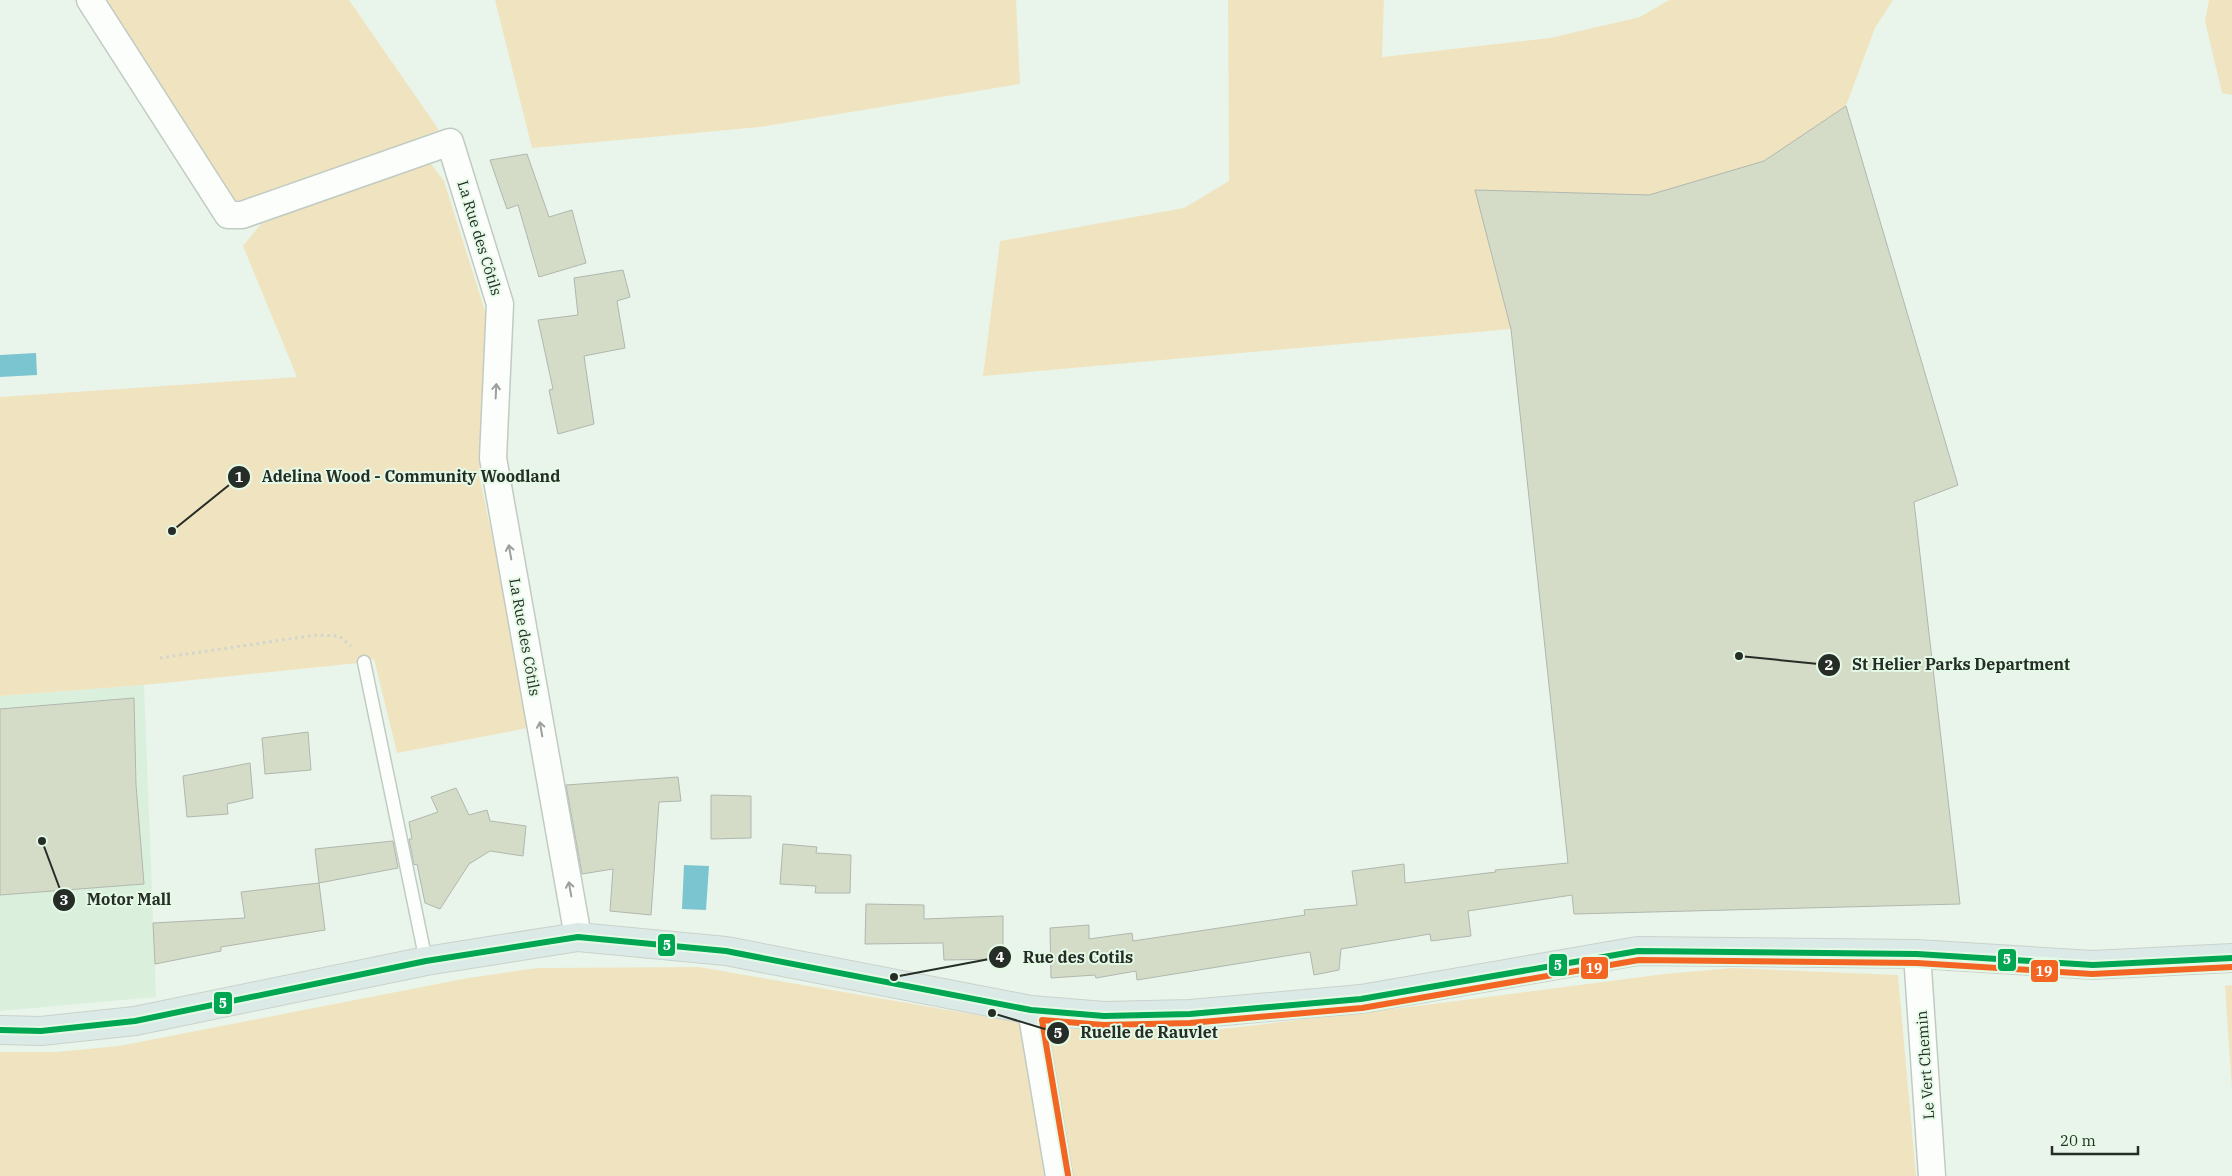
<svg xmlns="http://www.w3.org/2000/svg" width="2232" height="1176" font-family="'IBM Plex Serif',serif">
<rect width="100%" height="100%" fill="#e9f5ea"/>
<path fill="#dbefdd" d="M144,685l12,312 -156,14v-315z"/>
<path fill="#f0e4c0" d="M102,0h247l90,130 -182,69 -26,2z
M495,0h521l4,84 -260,43 -228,21z
M1228,0h156l-2,57 168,-19 90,-21 29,-17h224l-18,28 -29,78 -82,55 -115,34 -174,-5 36,139 -528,47 17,-135 184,-33 45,-27z
M2209,0h23v95l-10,-2 -17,-72z
M428,160l16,21 47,149 -12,145 54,252 -136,26 -23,-94 -16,4 -214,22 -144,11v-299l297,-20 -54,-131 18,-22z
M699,967l359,62 156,1 211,-25 239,-31 69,-6 165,7 18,201h-1916v-124h56l63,-6 349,-68 69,-10z
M2232,985v105l-7,-104z"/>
<path fill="#7bc5d1" d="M36,353l1,22 -37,2v-22z
M684,865l25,1 -3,44 -24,-1z"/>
<path fill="#d4dcc8" stroke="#b1b7ae" d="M1846,106l112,379 -44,17 46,402 -386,10 -2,-19 -104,16 3,25 -40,5 -1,-7 -89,15 -2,21 -25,5 -4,-23 -173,28 -1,-9 -40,7 -1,-3 -44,3 -1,-50 39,-3v14l43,-6 1,8 172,-26 -1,-5 53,-5 -5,-34 52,-7 1,19 91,-11 -1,-2 73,-7 -57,-534 -36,-139 174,5 115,-34z
M527,154l22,63 23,-7 14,53 -47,14 -21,-72 -11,4 -17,-49z
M623,270l7,27 -13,4 8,47 -41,8 10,68 -36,10 -9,-44 4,-1 -15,-69 40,-5 -4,-37z
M134,698l2,87 8,99 -144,11v-186z
M308,732l3,38 -46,4 -3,-36z
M250,763l3,35 -26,6 1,10 -41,3 -4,-41z
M678,777l3,24 -22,1 -8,113 -41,-4 3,-42 -31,5 -16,-89z
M456,788l13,27 18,-5 3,11 36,5 -3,30 -33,-5 -21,13 -29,45 -15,-6 -8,-39 -3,1 -5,-26h3l-3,-17 29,-10 -7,-15z
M711,795l40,1v42l-40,1z
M393,841l5,27 -79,15 -4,-34z
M783,844l34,3 -1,6 35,2 -1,38h-35l1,-7 -36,-2z
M319,883l6,47 -104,17v4l-66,13 -2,-41 92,-5 -4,-26z
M866,904l58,1v14l79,-3v43l-59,1 -1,-17 -78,1z"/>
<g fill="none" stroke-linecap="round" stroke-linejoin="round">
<defs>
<path id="service" d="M364,662l62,299"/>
<path id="minor" d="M90,0l138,215h14l208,-73 50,162 -7,154 85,479
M1917,954l15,222
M1031,1010l28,166"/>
<path id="primary" d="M0,1030l41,1 94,-10 291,-60 152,-24 148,14 305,59 73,6 86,-2 171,-15 277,-48 279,3 176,11 139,-7"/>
</defs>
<use href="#service" stroke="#c1cbc2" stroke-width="15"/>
<use href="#minor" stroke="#c1cbc2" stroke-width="29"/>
<use href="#primary" stroke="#cbd1cc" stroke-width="30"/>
<path stroke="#d1d4d1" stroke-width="3" stroke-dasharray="2.5 4" stroke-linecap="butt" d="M160,658l156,-23 23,1 12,10"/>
<use href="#service" stroke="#fcfefc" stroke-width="12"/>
<use href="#minor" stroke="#fcfefc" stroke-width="26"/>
<use href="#primary" stroke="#dbeae7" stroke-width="28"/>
<defs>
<path id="bus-1" d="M0,1030l41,1 94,-10 291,-60 152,-24 148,14 305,59 73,6 86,-2 171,-15 277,-48 279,3 176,11 139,-7"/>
<path id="bus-2" d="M1068,1175l-26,-155 62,5 86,-2 172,-15 277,-48 278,3 175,11 140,-7"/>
</defs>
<use href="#bus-1" stroke="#e4fae6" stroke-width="10"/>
<use href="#bus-2" stroke="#e4fae6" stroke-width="10"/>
<use href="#bus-1" stroke="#00a651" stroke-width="6"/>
<use href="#bus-2" stroke="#f26522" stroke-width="6"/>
</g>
<defs><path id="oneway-shaft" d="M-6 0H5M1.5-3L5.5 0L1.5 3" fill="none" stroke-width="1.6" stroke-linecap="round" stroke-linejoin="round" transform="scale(1.25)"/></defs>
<g stroke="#9ba09c">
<use href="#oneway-shaft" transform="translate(496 391) rotate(-87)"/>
<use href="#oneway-shaft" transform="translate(510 552) rotate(-100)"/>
<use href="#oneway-shaft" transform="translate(541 729) rotate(-100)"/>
<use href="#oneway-shaft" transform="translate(570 889) rotate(-100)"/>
</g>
<g text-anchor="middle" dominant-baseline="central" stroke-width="4" stroke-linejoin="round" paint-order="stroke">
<g font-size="15" fill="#252d26" stroke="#e4fae6">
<text transform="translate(480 238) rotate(73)">La Rue des Côtils</text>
<text transform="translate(525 637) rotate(80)">La Rue des Côtils</text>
<text transform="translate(1925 1065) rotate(-94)">Le Vert Chemin</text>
</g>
</g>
<path fill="none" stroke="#252d26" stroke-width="2" d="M172 531L239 477M1739 656L1829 665M42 841L64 900M894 977L1000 957M992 1013L1058 1033"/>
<g fill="#252d26" stroke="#e4fae6" stroke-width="2">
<circle cx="172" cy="531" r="5"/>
<circle cx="1739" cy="656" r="5"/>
<circle cx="42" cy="841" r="5"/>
<circle cx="894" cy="977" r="5"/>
<circle cx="992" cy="1013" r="5"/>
<circle cx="239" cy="477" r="12"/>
<circle cx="1829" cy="665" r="12"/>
<circle cx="64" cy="900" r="12"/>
<circle cx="1000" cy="957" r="12"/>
<circle cx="1058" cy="1033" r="12"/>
</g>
<g font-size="15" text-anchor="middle" font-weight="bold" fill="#fff">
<text x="239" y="482">1</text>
<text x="1829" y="670">2</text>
<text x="64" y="905">3</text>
<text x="1000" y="962">4</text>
<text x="1058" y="1038">5</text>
</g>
<g font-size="16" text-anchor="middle" font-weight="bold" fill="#252d26" stroke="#e4fae6" stroke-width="4" stroke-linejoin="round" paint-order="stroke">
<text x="411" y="482">Adelina Wood - Community Woodland</text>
<text x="1961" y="670">St Helier Parks Department</text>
<text x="129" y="905">Motor Mall</text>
<text x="1078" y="963">Rue des Cotils</text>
<text x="1149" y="1038">Ruelle de Rauvlet</text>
</g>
<g stroke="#e4fae6" stroke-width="2">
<rect x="657" y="933" width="19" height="24" rx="5" fill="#00a651"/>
<rect x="1997" y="948" width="20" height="24" rx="5" fill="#00a651"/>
<rect x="1548" y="953" width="20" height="24" rx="5" fill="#00a651"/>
<rect x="1580" y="956" width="29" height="24" rx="5" fill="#f26522"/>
<rect x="2030" y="959" width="29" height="24" rx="5" fill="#f26522"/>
<rect x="213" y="991" width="20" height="24" rx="5" fill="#00a651"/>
</g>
<g font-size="14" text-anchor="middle" font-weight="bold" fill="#fff">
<text x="667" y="950">5</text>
<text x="2007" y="964">5</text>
<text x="1558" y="970">5</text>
<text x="1594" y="973">19</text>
<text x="2044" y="976">19</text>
<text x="223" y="1008">5</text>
</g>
<path d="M2052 1146v8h86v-8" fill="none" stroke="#252d26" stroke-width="2.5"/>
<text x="2060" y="1146" font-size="15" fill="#252d26" stroke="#e4fae6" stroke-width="4" paint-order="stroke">20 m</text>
</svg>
